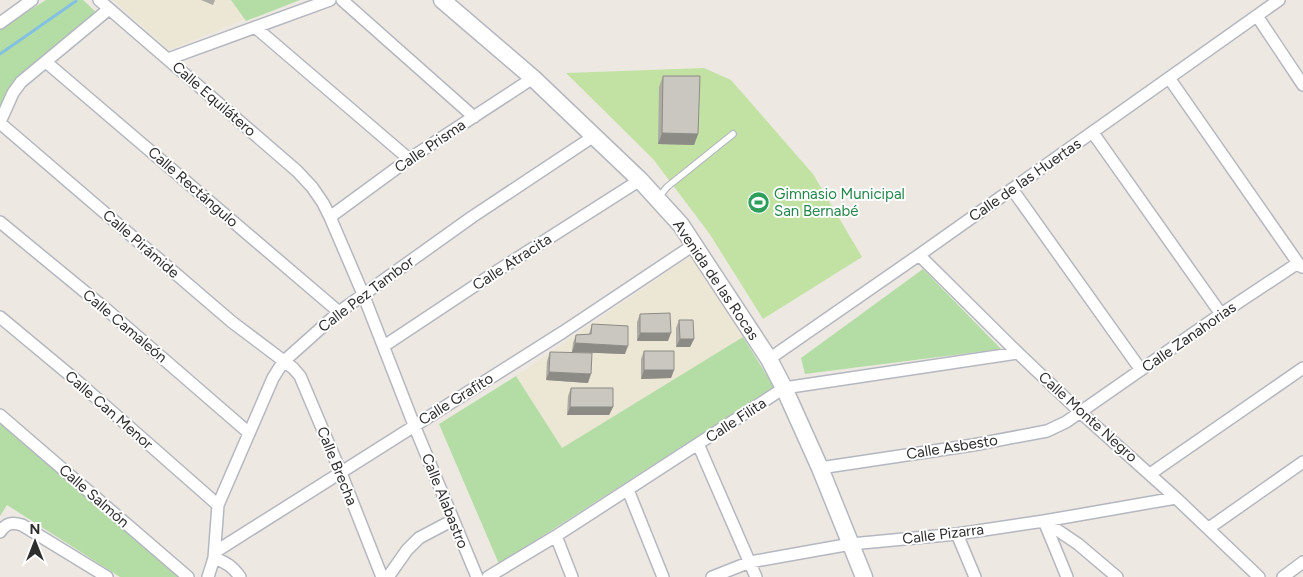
<svg xmlns="http://www.w3.org/2000/svg" width="1303" height="577" font-family="Figtree,sans-serif">
<rect width="100%" height="100%" fill="#ede9e2"/>
<path fill="#ece7d4" d="M113,0h118l14,19 -76,31z
M692,255l51,82 -181,111 -46,-72z"/>
<path fill="#b4dda6" d="M46,0h37l13,12 -80,67 -16,35v-85z
M231,0h69l-54,21z
M923,269l78,80 -196,25 -4,-16z
M743,337l31,50 -275,177 -60,-140 77,-48 46,72z
M0,423l178,154h-58l-113,-72 -7,11z"/>
<path fill="#c2e2a3" d="M704,68l27,12 82,94 49,83 -99,62 -54,-86 -56,-74 -87,-86z"/>
<g fill="none" stroke-linecap="round" stroke-linejoin="round">
<path stroke="#83c0e2" stroke-width="3" d="M0,54l76,-53"/>
<defs>
<path id="lane" d="M659,197l8,-10 66,-53"/>
<path id="street" d="M99,0l198,171 15,16 11,16 7,14 33,77 51,131 63,152
M342,0l132,117
M1257,16l46,69
M0,23l32,-23
M255,27l154,132
M168,59l162,-59
M46,62l293,250
M1169,78l129,185 4,4
M0,122l13,-29 8,-11 88,-73
M0,123l232,199 61,46 7,8 41,97 41,104
M1093,133l128,181
M1012,189l129,181
M330,217l79,-58 124,-81
M0,222l107,88 142,123
M919,255l99,98 62,59 96,86 83,79
M0,317l77,64 141,124
M384,346l110,-73 146,-93
M769,359l150,-104 360,-255
M0,415l188,162
M698,444l58,133
M820,468l153,-23 74,-14 19,-9 155,-108 77,-51
M1150,474l153,-106
M628,490l35,87
M1044,521l34,23 39,33
M1044,521l23,56
M1209,528l94,-66
M0,532c6,-9 12,-10 22,-7l85,52
M957,534l18,43
M556,536l16,41
M215,552l348,-220 132,-88
M214,558c12,4 19,9 26,19
M208,577l6,-19 4,-53 55,-127 10,-16 56,-50 133,-95 122,-81
M388,577l19,-27 12,-12 34,-18
M488,577l68,-41 228,-148 234,-35
M712,577l38,-15 101,-18 106,-10 87,-13 132,-23
M1283,577l20,-15"/>
<path id="secondary" d="M442,0l91,78 107,102 41,45 88,134 15,29 36,80 44,109"/>
</defs>
<use href="#lane" stroke="#b5b7c0" stroke-width="8"/>
<use href="#street" stroke="#b5b7c0" stroke-width="14"/>
<use href="#secondary" stroke="#b5b7c0" stroke-width="19"/>
<use href="#lane" stroke="#fff" stroke-width="5.5"/>
<use href="#street" stroke="#fff" stroke-width="11"/>
<use href="#secondary" stroke="#fff" stroke-width="16"/>
</g>
<path fill="#aeaba5" d="M201,0h14l-2,5z
M663,76l35,58 -4,11 -36,-1 1,-57z
M640,314l28,27h-31v-19z
M679,320l15,19 -4,8h-14v-19z
M592,324l33,30 -53,-2 1,-9 3,-8 13,-1z
M644,351l30,19 -3,8 -30,1v-20z
M550,352l38,31 -42,-3 1,-19z
M571,388l42,19 -4,8h-42l1,-19z"/>
<path fill="#8d8b86" d="M662,133l36,1 -4,11 -36,-1z
M640,333h31l-3,8h-31z
M680,339h14l-4,8h-14z
M575,343l53,3 -3,8 -53,-2z
M644,370h30l-3,8 -30,1z
M549,372l42,2 -3,9 -42,-3z
M570,407h43l-4,8h-42z"/>
<path fill="#cac7c0" stroke="#8d8b86" d="M663,76h37l-2,58 -36,-1z
M670,313l1,20h-31v-19z
M679,320h14l1,19h-14z
M592,324l36,2v20l-53,-3 1,-8 15,-1z
M644,351h30v19h-30z
M550,352l42,1 -1,21 -42,-2z
M571,388h42v19h-43z"/>
<defs>
<symbol id="stadium-disc" viewBox="-11 -11 22 22"><circle r="9.5" fill="#2e9e5b" stroke="#fff"/><path d="M0-5a6.5 5 0 1 0 0 10a6.5 5 0 1 0 0-10ZM-3.5-1.8h7v3.6h-7Z" fill="#fff"/></symbol>
</defs>
<g fill-rule="evenodd">
<use href="#stadium-disc" x="746" y="190" width="25" height="25"/>
</g>
<g text-anchor="middle" dominant-baseline="central" stroke-width="4" stroke-linejoin="round" paint-order="stroke">
<g font-size="15" fill="#2e2e2e" stroke="#fff">
<text transform="translate(214 99) rotate(41)">Calle Equilátero</text>
<text transform="translate(430 146) rotate(-34)">Calle Prisma</text>
<text transform="translate(1025 180) rotate(-35)">Calle de las Huertas</text>
<text transform="translate(193 187) rotate(41)">Calle Rectángulo</text>
<text transform="translate(141 244) rotate(41)">Calle Pirámide</text>
<text transform="translate(512 262) rotate(-33)">Calle Atracita</text>
<text transform="translate(716 280) rotate(56)">Avenida de las Rocas</text>
<text transform="translate(366 294) rotate(-37)">Calle Pez Tambor</text>
<text transform="translate(125 326) rotate(40)">Calle Camaleón</text>
<text transform="translate(1189 337) rotate(-35)">Calle Zanahorias</text>
<text transform="translate(456 399) rotate(-32)">Calle Grafito</text>
<text transform="translate(109 410) rotate(41)">Calle Can Menor</text>
<text transform="translate(1088 417) rotate(42)">Calle Monte Negro</text>
<text transform="translate(736 420) rotate(-33)">Calle Filita</text>
<text transform="translate(952 447) rotate(-9)">Calle Asbesto</text>
<text transform="translate(337 466) rotate(68)">Calle Brecha</text>
<text transform="translate(94 496) rotate(41)">Calle Salmón</text>
<text transform="translate(445 501) rotate(68)">Calle Alabastro</text>
<text transform="translate(943 534) rotate(-7)">Calle Pizarra</text>
</g>
<g font-size="15" fill="#27864d" stroke="#fff" text-anchor="start">
<text x="774" y="194">Gimnasio Municipal<tspan x="774" dy="17">San Bernabé</tspan></text>
</g>
</g>
<g transform="translate(35 542)" stroke="#ffffff" stroke-width="4" paint-order="stroke">
<path d="M0-4L9 19L0 12L-9 19Z" fill="#2e2e2e"/>
<text y="-8" font-size="14" font-weight="bold" text-anchor="middle" fill="#2e2e2e">N</text>
</g>
</svg>
